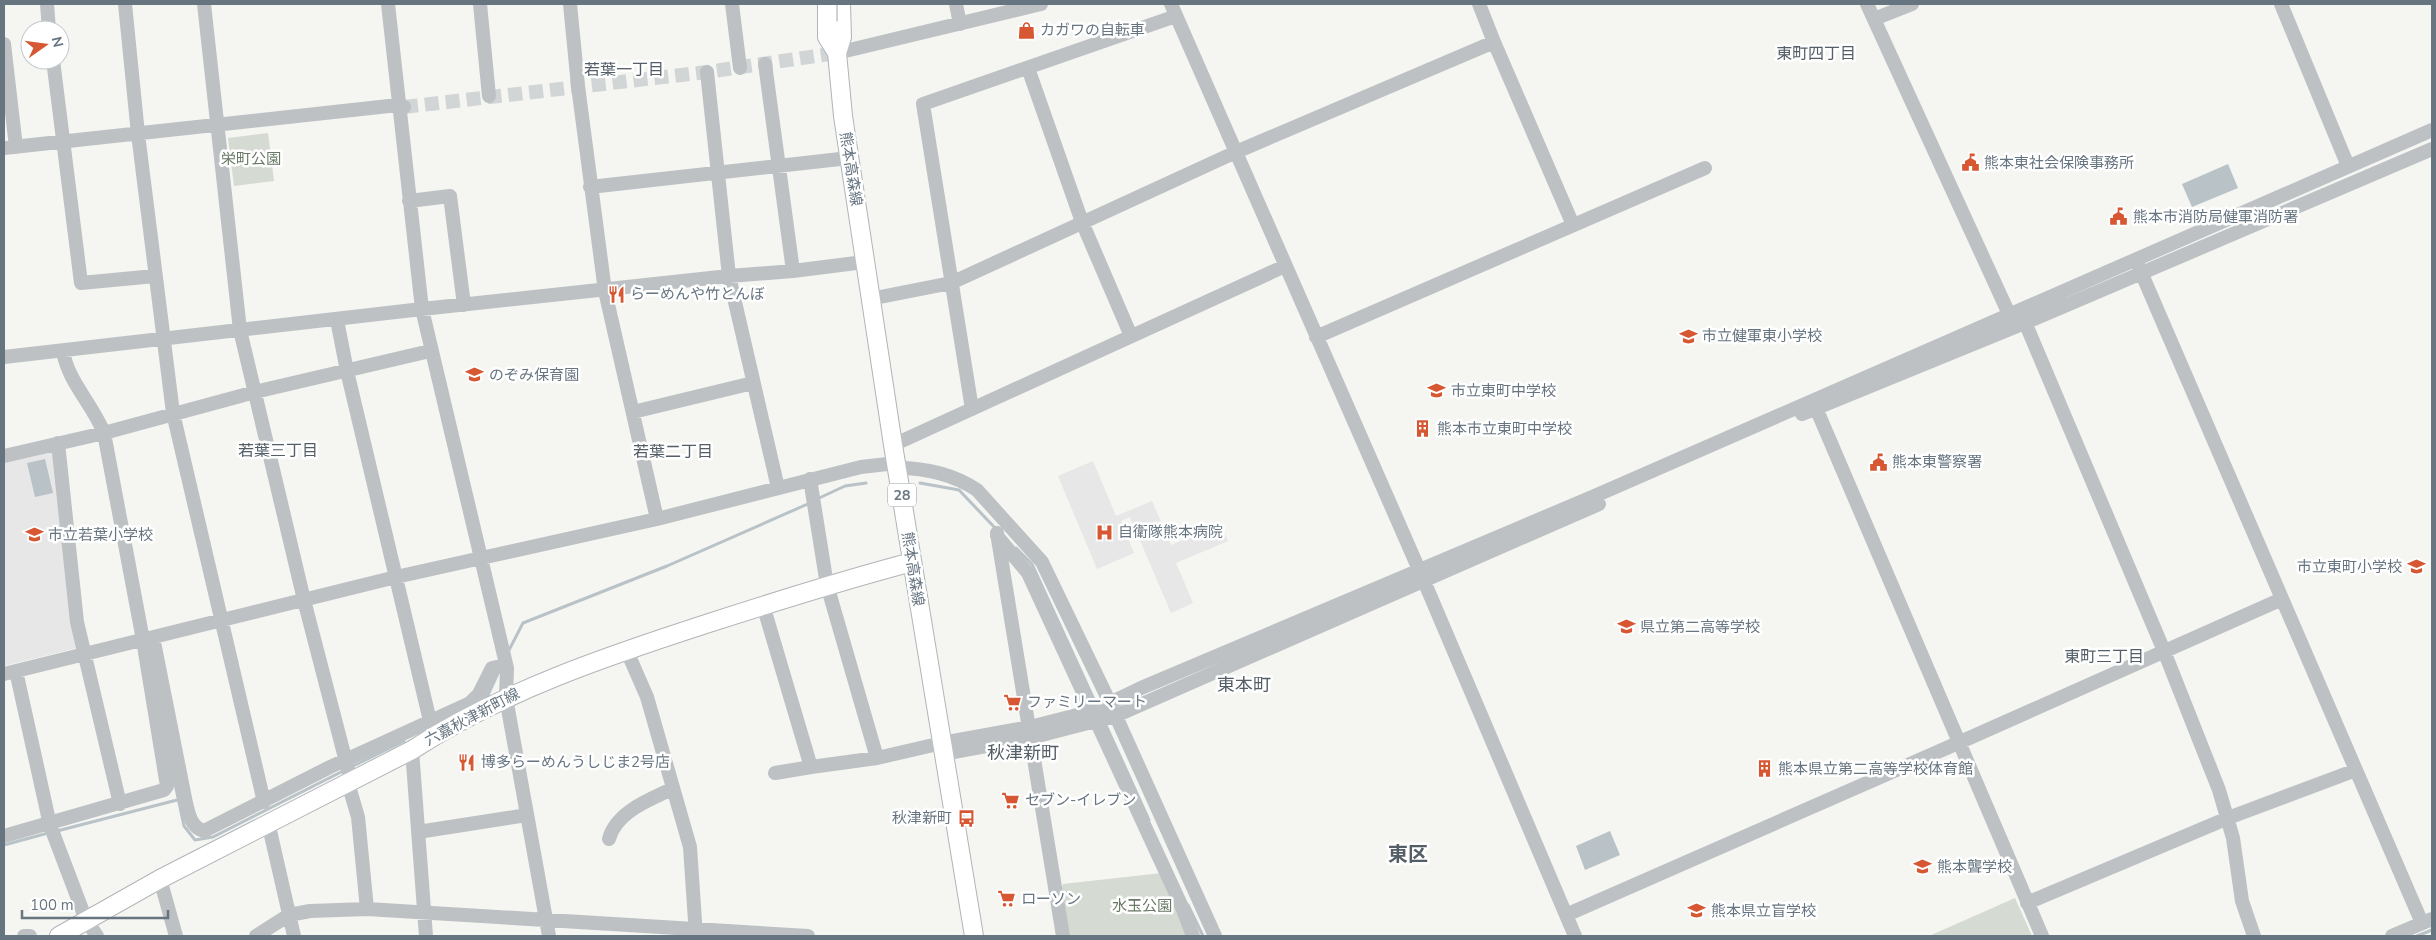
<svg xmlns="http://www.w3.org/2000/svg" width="2436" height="940" font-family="'Nunito Sans','Noto Sans JP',sans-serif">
<rect width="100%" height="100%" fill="#f5f5f2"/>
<path fill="#e6e7e6" d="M55,451l22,197 -73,18v-207z
M1093,461l23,55 36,-15 19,44 50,-21 7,17 -52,22 17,40 -22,10 -41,-96 -9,4 13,32 -37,16 -39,-93z"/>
<path fill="#d5dad2" d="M268,133l6,48 -40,5 -6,-48z
M1162,873l27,63h-120l-8,-46 2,-6z
M2015,898l17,38h-103z"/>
<path fill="#b8c2c7" d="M2228,164l10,24 -46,19 -10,-23z
M45,459l8,34 -18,4 -8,-34z
M1610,831l10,24 -35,15 -9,-24z"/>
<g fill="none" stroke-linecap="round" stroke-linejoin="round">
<path stroke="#b8c2c7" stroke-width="3" d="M920,483l39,7 38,40
M817,499l28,-13 21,-3
M1016,548l16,16 65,142
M508,652l15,-29 144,-57 143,-63
M480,702l7,-5 12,-26
M1105,723l44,97
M167,746l17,80 11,14 18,-3 130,-66
M351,767l53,-26
M57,831l120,-31
M4,845l44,-12
M1188,905l15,31
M2417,936l15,-6"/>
<path stroke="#d2d5d6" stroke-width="14" stroke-dasharray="14 7" stroke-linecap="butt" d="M404,107l303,-35 130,-19"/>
<defs>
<path id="major" d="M827,4v33l10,16
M841,4l1,33 -5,16 6,63 50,329 81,491
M59,936l101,-57 252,-129c91,-59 195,-94 297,-127 68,-22 135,-43 203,-61"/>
</defs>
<use href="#major" stroke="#b0b5b8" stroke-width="20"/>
<path stroke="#bdc1c4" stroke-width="14" d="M47,4l2,26
M125,4l13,130 35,279 91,389
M204,4l36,326 64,270 47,181
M388,4l34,305 85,359 -1,30 43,238
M480,4l9,92
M570,4l8,82 27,205 52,228
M732,4l8,64
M956,4l4,20
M1171,4l253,577 151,355
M1479,4l15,38
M1867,4l142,310
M2281,4l67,162
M1874,19l38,-15
M4,44l12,103
M837,53l204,-49
M53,60l28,223 74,-7
M765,64l28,207
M1028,68l54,154 49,114
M707,72l22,204 49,212
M4,148l394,-43 6,2
M590,187l259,-29
M409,201l41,-5 14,109
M2138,265l284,658
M870,299l81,-16 285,-131 258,-110 79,183
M2022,315l142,336 55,139 14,48 9,63 12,35
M337,320l10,51 83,350
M1316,337l389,-169
M4,357l418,-48 307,-33 64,-5 71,-9
M1813,401l229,535
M972,409l-49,-305 253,-88
M633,412l120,-29
M1802,414l225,-92 405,-173
M58,443l19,179 43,182
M893,445l392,-179
M4,456l100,-23 151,-41 175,-41
M897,468c30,0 56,6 80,22l65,72 68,141 105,233
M810,479l17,106 50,173
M997,533l66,403
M997,536l31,37 154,334 11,29
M763,605l48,162 66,-9 65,-15 88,-16 63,-16 48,-23 456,-193 835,-365
M153,637l33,166c3,12 5,24 18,28l126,-64 140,-64 9,-9 13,-26 14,-3
M626,649l21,48 43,150 6,89
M16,671l34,154 36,95 11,16
M4,674l392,-97 261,-58 204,-52 35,-4
M412,750l14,186
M943,754l87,-16 85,-22 484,-212
M775,773l36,-6
M348,783l10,34 9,92
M268,822l26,114
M418,832l109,-17
M4,836l160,-46 3,-4 -24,-146 -39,-207c-12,-30 -36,-51 -41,-82
M609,839c7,-27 40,-39 63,-50
M160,879l16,57
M2027,903l201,-85 128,-48
M1566,915l392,-172 324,-144
M24,936h6
M256,936l33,-21 21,-4 57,-2 441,27
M2392,936l40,-17"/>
<use href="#major" stroke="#fff" stroke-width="18"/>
<path stroke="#9fa5aa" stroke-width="1" d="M837,4v17"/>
</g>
<defs>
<symbol id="shop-bare" viewBox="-9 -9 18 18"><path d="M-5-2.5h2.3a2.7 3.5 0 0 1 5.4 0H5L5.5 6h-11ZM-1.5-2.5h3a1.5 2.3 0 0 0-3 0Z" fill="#d65732" stroke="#fff" stroke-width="2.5" paint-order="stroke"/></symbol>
<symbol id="civic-bare" viewBox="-9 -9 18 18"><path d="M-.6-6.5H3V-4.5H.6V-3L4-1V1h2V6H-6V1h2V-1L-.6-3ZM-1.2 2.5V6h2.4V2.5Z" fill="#d65732" stroke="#fff" stroke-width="2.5" paint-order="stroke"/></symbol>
<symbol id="restaurant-bare" viewBox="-9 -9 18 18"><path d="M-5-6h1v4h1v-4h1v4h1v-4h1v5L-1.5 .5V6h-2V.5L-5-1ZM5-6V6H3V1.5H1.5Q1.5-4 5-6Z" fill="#d65732" stroke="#fff" stroke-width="2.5" paint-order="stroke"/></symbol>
<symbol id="school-bare" viewBox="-9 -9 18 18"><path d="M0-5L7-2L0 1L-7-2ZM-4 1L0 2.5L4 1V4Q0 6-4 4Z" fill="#d65732" stroke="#fff" stroke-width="2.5" paint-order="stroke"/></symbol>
<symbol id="building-bare" viewBox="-9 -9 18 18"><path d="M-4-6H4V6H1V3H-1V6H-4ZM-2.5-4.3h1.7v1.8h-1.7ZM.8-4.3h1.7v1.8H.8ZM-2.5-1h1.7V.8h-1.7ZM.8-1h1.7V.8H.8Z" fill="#d65732" stroke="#fff" stroke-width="2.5" paint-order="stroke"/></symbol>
<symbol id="hospital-bare" viewBox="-9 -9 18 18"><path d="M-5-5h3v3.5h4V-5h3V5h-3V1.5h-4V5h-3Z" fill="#d65732" stroke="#fff" stroke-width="2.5" paint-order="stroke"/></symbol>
<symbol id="supermarket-bare" viewBox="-9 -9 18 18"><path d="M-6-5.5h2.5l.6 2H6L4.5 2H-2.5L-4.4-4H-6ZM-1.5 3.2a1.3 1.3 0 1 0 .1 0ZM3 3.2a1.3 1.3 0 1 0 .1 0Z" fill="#d65732" stroke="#fff" stroke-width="2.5" paint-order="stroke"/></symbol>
<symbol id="bus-bare" viewBox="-9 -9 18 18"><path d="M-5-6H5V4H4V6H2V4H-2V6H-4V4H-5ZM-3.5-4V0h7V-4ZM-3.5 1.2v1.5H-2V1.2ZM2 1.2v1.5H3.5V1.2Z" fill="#d65732" stroke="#fff" stroke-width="2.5" paint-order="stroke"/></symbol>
</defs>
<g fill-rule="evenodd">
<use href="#shop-bare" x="1014" y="18" width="25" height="25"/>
<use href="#civic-bare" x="1958" y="150" width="25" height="25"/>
<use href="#civic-bare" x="2106" y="204" width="25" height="25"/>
<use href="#restaurant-bare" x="604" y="282" width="25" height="25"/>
<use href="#school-bare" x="1676" y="324" width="25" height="25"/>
<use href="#school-bare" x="462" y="362" width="25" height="25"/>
<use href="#school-bare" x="1424" y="378" width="25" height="25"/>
<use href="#building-bare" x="1410" y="416" width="25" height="25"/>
<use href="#civic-bare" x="1866" y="450" width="25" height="25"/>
<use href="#hospital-bare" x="1092" y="520" width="25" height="25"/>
<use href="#school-bare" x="22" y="522" width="25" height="25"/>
<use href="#school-bare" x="2404" y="554" width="25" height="25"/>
<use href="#school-bare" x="1614" y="614" width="25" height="25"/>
<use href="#supermarket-bare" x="1000" y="690" width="25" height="25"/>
<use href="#restaurant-bare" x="454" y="750" width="25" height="25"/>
<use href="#building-bare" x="1752" y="756" width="25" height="25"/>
<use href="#supermarket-bare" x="998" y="788" width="25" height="25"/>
<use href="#bus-bare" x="954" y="806" width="25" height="25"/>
<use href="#school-bare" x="1910" y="854" width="25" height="25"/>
<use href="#supermarket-bare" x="994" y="886" width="25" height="25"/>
<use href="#school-bare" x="1684" y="898" width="25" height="25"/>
</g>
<g text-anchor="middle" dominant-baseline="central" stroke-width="5" stroke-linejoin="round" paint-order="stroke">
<rect fill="#fff" stroke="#959ea7" stroke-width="1" x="888" y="483.5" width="28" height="23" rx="4"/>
<g font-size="14" font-weight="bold" fill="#677581">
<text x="902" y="495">28</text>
</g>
<g font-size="15" fill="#677581" stroke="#fff" text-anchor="start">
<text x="1040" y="30">カガワの自転車</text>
<text x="1984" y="163">熊本東社会保険事務所</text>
<text x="2133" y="217">熊本市消防局健軍消防署</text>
<text x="630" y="294">らーめんや竹とんぼ</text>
<text x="1702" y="336">市立健軍東小学校</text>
<text x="489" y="375">のぞみ保育園</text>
<text x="1451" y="391">市立東町中学校</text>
<text x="1437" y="429">熊本市立東町中学校</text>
<text x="1892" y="462">熊本東警察署</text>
<text x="1118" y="532">自衛隊熊本病院</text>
<text x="48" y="535">市立若葉小学校</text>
<text x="2402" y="567" text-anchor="end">市立東町小学校</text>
<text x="1640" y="627">県立第二高等学校</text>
<text x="1027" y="702">ファミリーマート</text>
<text x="481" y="762">博多らーめんうしじま2号店</text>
<text x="1778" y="769">熊本県立第二高等学校体育館</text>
<text x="1025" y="800">セブン-イレブン</text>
<text x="952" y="818" text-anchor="end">秋津新町</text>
<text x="1937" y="867">熊本聾学校</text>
<text x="1021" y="899">ローソン</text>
<text x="1711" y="911">熊本県立盲学校</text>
</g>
<g font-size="15" fill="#697965" stroke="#fff">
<text x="251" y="159">栄町公園</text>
<text x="1142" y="906">水玉公園</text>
</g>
<g font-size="15" fill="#677581" stroke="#fff">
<text transform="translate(851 169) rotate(81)">熊本高森線</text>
<text transform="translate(913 569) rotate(81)">熊本高森線</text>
<text transform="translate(472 717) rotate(-28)">六嘉秋津新町線</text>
</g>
<g font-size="16" fill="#545e67" stroke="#fff">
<text x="1816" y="54">東町四丁目</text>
<text x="624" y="70">若葉一丁目</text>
<text x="278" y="451">若葉三丁目</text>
<text x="673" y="452">若葉二丁目</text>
<text x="2104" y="657">東町三丁目</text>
</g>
<g font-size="18" fill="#545e67" stroke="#fff">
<text x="1244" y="685">東本町</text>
<text x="1023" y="753">秋津新町</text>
</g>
<g font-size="20" font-weight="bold" fill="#545e67" stroke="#fff">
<text x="1408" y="854">東区</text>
</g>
</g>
<rect width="2436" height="940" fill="none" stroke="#677581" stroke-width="10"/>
<g transform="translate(45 45) rotate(76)"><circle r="24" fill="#ffffff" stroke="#c2c8cd"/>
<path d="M0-4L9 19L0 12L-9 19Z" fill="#d65732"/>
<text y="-8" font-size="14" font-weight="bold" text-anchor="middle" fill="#677581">N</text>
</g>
<path d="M22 910v8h146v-8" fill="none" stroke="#677581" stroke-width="2.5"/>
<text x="30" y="910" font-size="15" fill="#677581" stroke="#ffffff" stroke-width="4" paint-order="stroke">100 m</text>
</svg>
